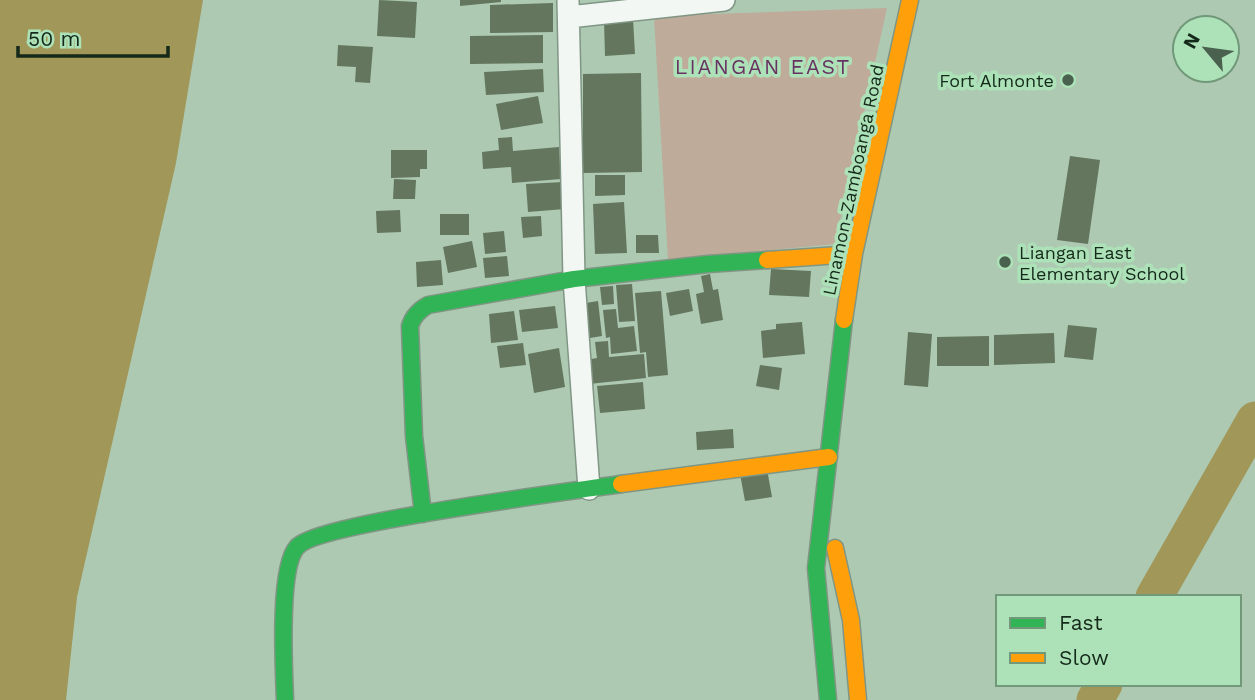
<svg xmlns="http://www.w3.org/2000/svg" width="1255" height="700" font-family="'Work Sans',sans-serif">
<rect width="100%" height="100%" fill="#adc9b2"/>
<path fill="#bfab9a" d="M887,8l-52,236 -167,16 -14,-244z"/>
<path fill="#a19758" d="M0,0h203l-27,163 -99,434 -11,103h-66z"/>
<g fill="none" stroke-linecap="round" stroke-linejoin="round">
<path stroke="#a19758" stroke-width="37" d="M1154,597l101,-177
M1095,700l9,-16"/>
</g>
<path fill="#64765e" d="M379,0l38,2 -2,36 -38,-2z
M460,0h41v2l-41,4z
M553,3v29l-63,1v-28z
M633,19l2,35 -30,2 -1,-35z
M543,35v28l-73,1v-28z
M338,45l35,2 -3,36 -15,-1 1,-15 -19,-1z
M543,69l1,23 -58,3 -2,-23z
M641,73l1,99 -59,1v-99z
M538,96l5,27 -42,7 -5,-26z
M512,137l1,14 46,-4 2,32 -49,4 -1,-16 -28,2 -1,-17 17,-2 -1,-12z
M391,150h36v19h-7v8l-29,1z
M1070,156l30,4 -12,84 -31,-4z
M595,175h30v20l-30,1z
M394,179l22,1 -1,19h-22z
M563,182l2,27 -37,3 -2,-28z
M624,202l3,51 -32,1 -2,-50z
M400,210l1,22 -24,1 -1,-22z
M440,214h29v21h-29z
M541,216l1,20 -19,2 -2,-21z
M504,231l2,21 -21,2 -2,-21z
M636,235h22l1,18h-23z
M472,241l5,26 -29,6 -5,-26z
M507,256l2,20 -24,2 -2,-20z
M441,260l2,25 -26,2 -1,-25z
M771,269l40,2 -2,26 -40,-2z
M710,274l3,16 5,-1 5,31 -22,4 -5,-30 8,-2 -3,-16z
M632,284l3,37 -16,1 -3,-37z
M613,286l1,18 -12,1 -2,-18z
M689,289l4,22 -23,5 -4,-23z
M661,291l7,84 -20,2 -2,-25 -6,1 -5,-60z
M598,301l4,35 -12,2 -4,-35z
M555,306l3,22 -36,4 -3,-22z
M616,309l2,19 16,-2 3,25 -26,3 -1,-17 -4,1 -3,-28z
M514,311l4,29 -27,3 -2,-29z
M802,322l3,32 -42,4 -2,-27 15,-2v-5z
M1068,325l29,3 -4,32 -29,-3z
M908,332l24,2 -4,53 -24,-2z
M1054,333l1,30 -61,2v-30z
M989,336v30h-52v-29z
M608,341l1,16 35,-3 2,24 -57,6 -3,-24 11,-2 -2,-16z
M523,343l3,22 -26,3 -3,-22z
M559,348l6,39 -31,6 -6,-39z
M760,365l22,3 -3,22 -23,-4z
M643,382l2,27 -45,4 -3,-27z
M733,429l1,19 -37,2 -1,-18z
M767,469l5,28 -27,4 -5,-27z"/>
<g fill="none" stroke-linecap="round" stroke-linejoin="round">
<defs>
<path id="street" d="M568,0l6,279 15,210
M569,17l155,-17"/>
<path id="fast" d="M423,514l-9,-78 -4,-110c3,-10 9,-16 18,-21l146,-26 134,-15 59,-4
M285,700c-1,-30 -7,-132 12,-153 19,-24 278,-56 324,-63
M828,700l-12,-132 28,-248"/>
<path id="slow" d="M767,260l87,-6
M844,320l10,-66 56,-254
M621,484l208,-27
M835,548l16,72 7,80"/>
</defs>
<use href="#street" stroke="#809685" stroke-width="24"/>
<use href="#fast" stroke="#809685" stroke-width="19"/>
<use href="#slow" stroke="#809685" stroke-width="19"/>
<use href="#street" stroke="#f3f7f3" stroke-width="21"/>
<use href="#fast" stroke="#30b455" stroke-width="16"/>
<use href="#slow" stroke="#ff9f0a" stroke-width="16"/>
</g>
<g fill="#4a614f" stroke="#ade2b8" stroke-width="2.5">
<circle cx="1068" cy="80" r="7"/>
<circle cx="1005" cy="262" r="7"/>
</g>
<g text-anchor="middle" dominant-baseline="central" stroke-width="7" stroke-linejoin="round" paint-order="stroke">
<g font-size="18" fill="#15291a" stroke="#ade2b8" text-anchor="end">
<text x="1054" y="80">Fort Almonte</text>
<text x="1019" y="252" text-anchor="start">Liangan East<tspan x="1019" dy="21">Elementary School</tspan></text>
</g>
<g font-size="18" fill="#15291a" stroke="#ade2b8">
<text transform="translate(853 180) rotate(-78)">Linamon-Zamboanga Road</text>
</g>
<g font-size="21" letter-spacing="2" fill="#673262" stroke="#ade2b8">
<text x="763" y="66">LIANGAN EAST</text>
</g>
</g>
<rect x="996" y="595" width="245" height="91" fill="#ade2b8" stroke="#709879" stroke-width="2"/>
<rect x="1010" y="618" width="35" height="10" fill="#30b455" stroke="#709879" stroke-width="2"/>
<text x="1059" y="630" font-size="21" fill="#15291a">Fast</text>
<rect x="1010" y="653" width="35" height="10" fill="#ff9f0a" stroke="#709879" stroke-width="2"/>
<text x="1059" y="665" font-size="21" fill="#15291a">Slow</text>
<g transform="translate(1206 49) rotate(299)"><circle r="33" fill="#ade2b8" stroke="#709879" stroke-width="2"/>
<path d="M0-5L12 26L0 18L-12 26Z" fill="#4a614f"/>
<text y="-10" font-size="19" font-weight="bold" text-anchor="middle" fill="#15291a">N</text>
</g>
<path d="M18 46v10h150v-10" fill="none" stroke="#15291a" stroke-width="3.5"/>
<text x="28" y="46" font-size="21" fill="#15291a" stroke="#ade2b8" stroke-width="5" paint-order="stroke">50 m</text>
</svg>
